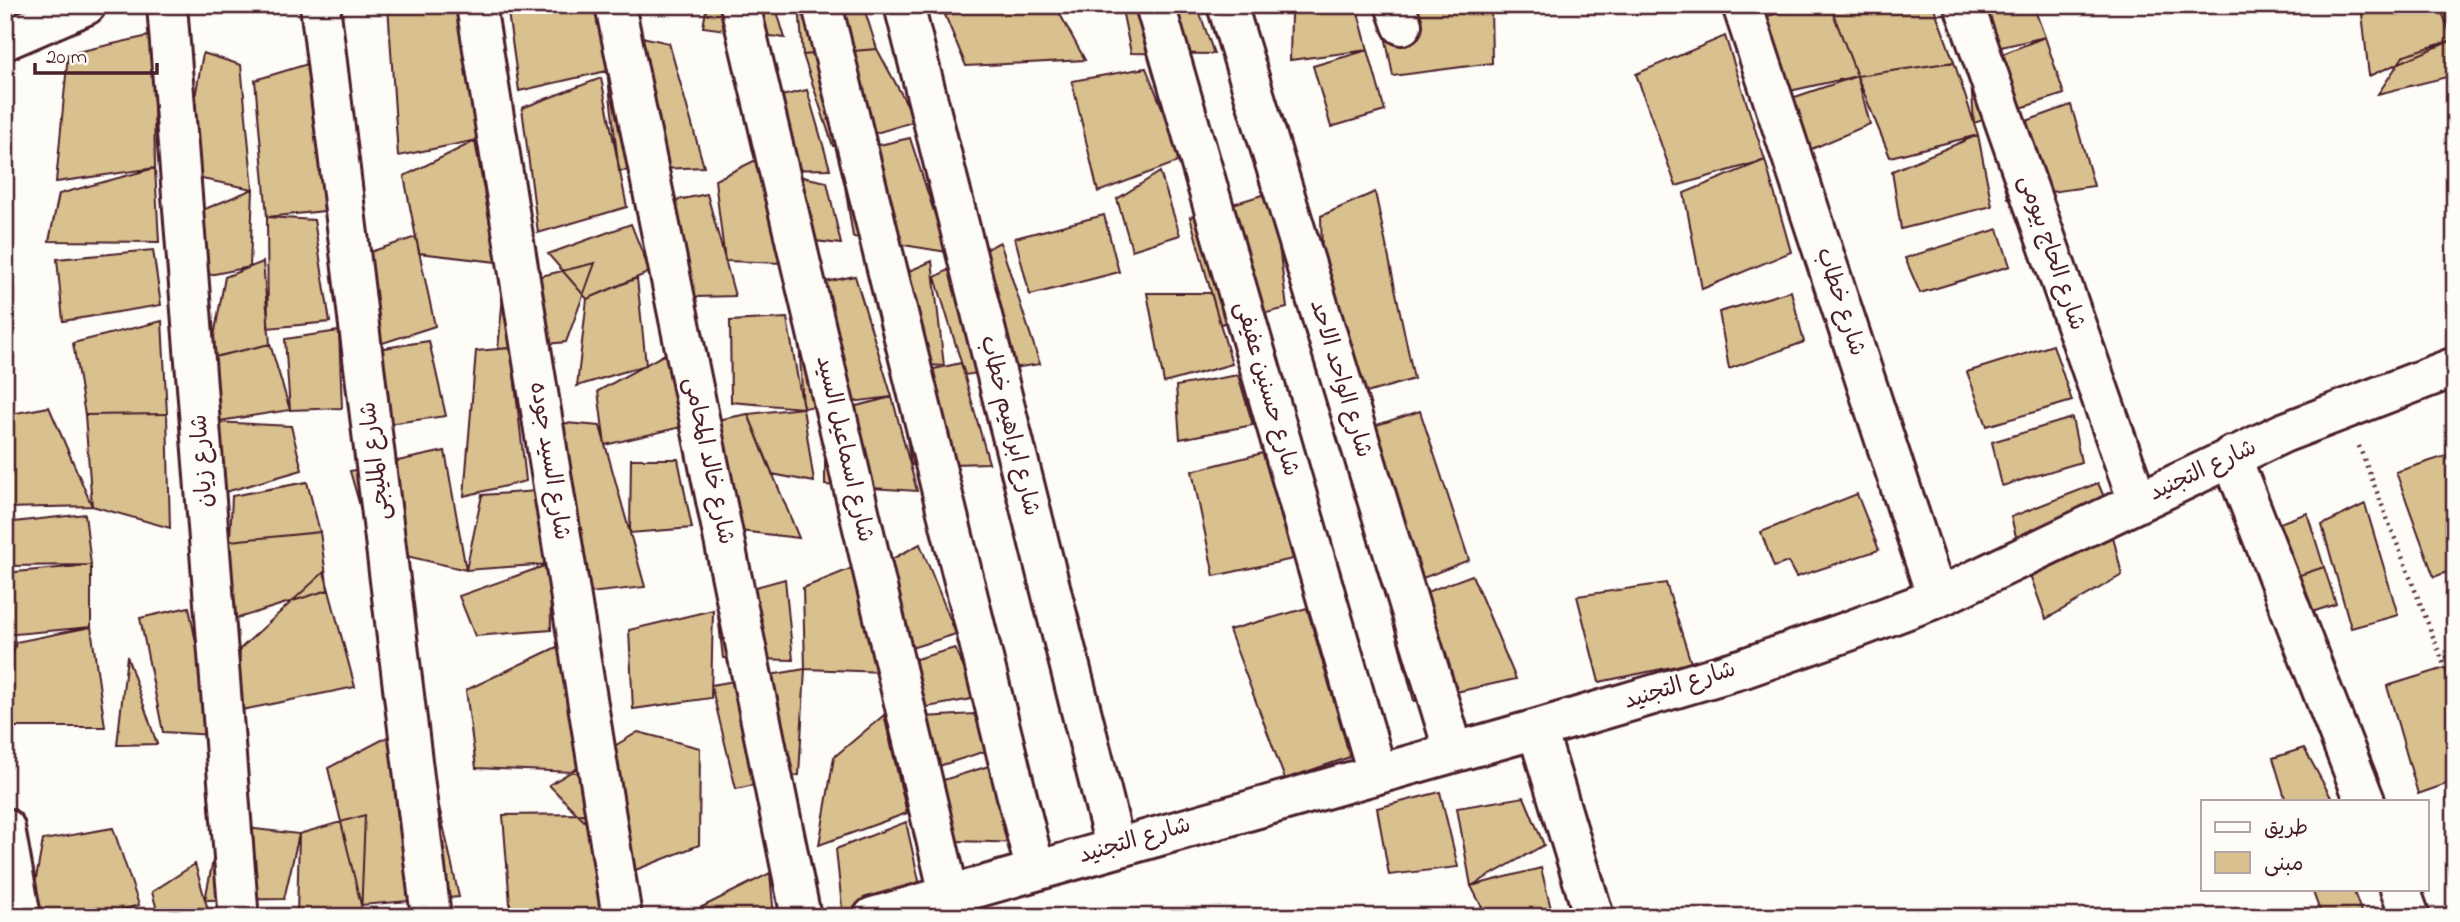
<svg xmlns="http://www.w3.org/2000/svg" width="2460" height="922" font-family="'Indie Flower','Playpen Sans Arabic',sans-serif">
<rect width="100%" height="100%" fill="#fdfcf7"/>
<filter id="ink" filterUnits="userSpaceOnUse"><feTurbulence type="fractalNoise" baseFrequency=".0143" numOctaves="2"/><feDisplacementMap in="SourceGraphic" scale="14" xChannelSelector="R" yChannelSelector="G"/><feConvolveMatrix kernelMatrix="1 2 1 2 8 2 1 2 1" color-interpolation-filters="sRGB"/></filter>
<g filter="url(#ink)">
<path fill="#d9c08f" stroke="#4a1f2b" stroke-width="2" d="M388,5h69l40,131 -99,20z
M507,5h90l14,65 -92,21z
M707,5h68l10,33 -82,-11z
M799,5h64l14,44 -74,6z
M951,5h47l-45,8z
M998,5h57l30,55 -119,6 -21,-51z
M1121,5h76l17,49 -83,-1z
M1308,5h48l12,45 -78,10 1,-46z
M1379,5h112l1,58 -99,13z
M1807,5h23l27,71 -85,19 -4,-79z
M1841,5h92l21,57 -97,14 -26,-68z
M1954,5h79l12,32 -79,18z
M2361,5h78l14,35 -84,36z
M602,28l67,15 35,124 -85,4z
M153,35l2,133 -99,14 12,-128z
M1725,36l40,124 -89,26 -40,-112z
M2045,37l19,57 -90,29 -4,-56z
M2453,40l-2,36 -73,18 26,-39z
M877,49l39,72 -83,25 -30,-91z
M1368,50l17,61 -54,16 -18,-61z
M203,53l38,12 12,124 -72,-14z
M314,62l10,149 -57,6 -12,-137z
M1954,62l24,73 -88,22 -33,-81z
M1146,68l37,92 -85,32 -26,-111z
M1857,76l13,48 -77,33 -4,-58z
M601,78l26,129 -89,26 -16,-125z
M807,90l23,79 -51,1 -2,-73z
M2071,105l23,81 -86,12 -15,-65z
M1978,135l14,71 -91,23 -9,-58z
M910,138l37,114 -94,-15 -13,-83z
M475,141l22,121 -78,-9 -15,-77z
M762,157l22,106 -59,-2 -10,-81z
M1765,160l26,92 -89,37 -18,-96z
M155,168l4,74 -110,-1 10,-47z
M1160,172l20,63 -48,15 -15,-51z
M798,176l29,6 14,62 -34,-4z
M253,189l-3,78 -61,12 4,-65z
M1272,192l15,116 -67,16 -30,-107z
M1375,192l39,187 -88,26 -5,-189z
M707,194l28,102 -79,2 -12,-91z
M1104,215l15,57 -89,23 -15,-57z
M267,217l47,3 16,102 -62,6z
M631,224l19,48 -63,27 -39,-45z
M1998,229l12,37 -90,27 -15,-35z
M416,237l19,89 -83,27 -13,-91z
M1000,242l40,122 -75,11 -30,-98z
M153,250l8,55 -98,16 -6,-62z
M932,261l12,105 -49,-3 -20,-77z
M263,262l7,82 -60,14 15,-81z
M595,263l-29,79 -68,7 6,-64z
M855,276l37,121 -89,11 -7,-120z
M637,278l9,87 -69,21 10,-87z
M1791,291l13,51 -75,27 -10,-57z
M1147,293h64l21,71 -68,19z
M787,318l16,90 -72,-6 -1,-81z
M162,321l5,93 -82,1 -12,-72z
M339,331l3,77 -52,2 -5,-71z
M429,341l17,75 -89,12 -5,-75z
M270,344l20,66 -77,12 -3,-64z
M2053,345l19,56 -85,25 -20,-54z
M511,348l15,133 -62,15 12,-145z
M665,354l16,73 -76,18 -7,-54z
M961,363l28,100 -78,2 -13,-88z
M1238,375l15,50 -73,14 -4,-53z
M892,397l25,94 -92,-6v-71z
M49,407l43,99 -87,2v-93z
M803,408l11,74 -42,-8 -24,-60z
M1420,411l49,149 -79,31 -47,-155z
M167,414l3,114 -78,-22 -7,-91z
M748,414l51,124 -93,-11 -25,-100z
M2072,418l9,44 -79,24 -10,-44z
M213,422l78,4 11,44 -80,23z
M554,422l46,4 45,161 -74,8z
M445,451l21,119 -94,-22 -22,-77z
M1263,453l30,106 -79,17 -22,-105z
M2455,453v116l-21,8 -38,-105z
M631,459h47l14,69 -62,5z
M307,482l13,50 -90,9 2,-45z
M2098,483l9,21 -89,40 -7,-27z
M537,491l13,73 -84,6 16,-75z
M1857,494l22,56 -83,27 -8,-15 -14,5 -13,-35z
M2365,504l33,111 -47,13 -29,-103z
M2307,513l17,54 -36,12 -19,-52z
M85,514l6,51 -86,1v-43z
M320,532l8,58 -96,30 -2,-79z
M2112,532l10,43 -76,44 -17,-47z
M920,544l36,90 -48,15 -16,-90z
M550,564l1,66 -76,6 -16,-40z
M91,565v62l-86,8v-62z
M857,566l26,106 -78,-3 -2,-81z
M2324,567l12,37 -27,9 -21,-34z
M324,572l31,115 -118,24 3,-62z
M1472,575l44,104 -102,22 -25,-95z
M785,579l8,81 -70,-2 -7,-60z
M1666,583l25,80 -92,19 -22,-86z
M189,607l25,128 -51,-3 -23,-114z
M1307,608l43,149 -65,22 -56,-149z
M713,610l-2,88 -78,11 -4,-79z
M91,627l14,100h-100v-43l11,-42z
M559,646l40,127 -123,-5 -10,-78z
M955,648l22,50 -93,17 32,-56z
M127,656l30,88 -40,1z
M2445,668l10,35v78l-37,13 -31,-108z
M805,669l-6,106 -63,14 -25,-104z
M974,714l15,36 -53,17 -28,-49z
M884,715l23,98 -88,32 15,-88z
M420,720l39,177 -98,8 -33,-137z
M638,732l62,16 -1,97 -66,26 -84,-86z
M2304,748l29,53h-47l-13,-43z
M992,765l37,78 -109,-3 4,-54z
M1440,792l18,75 -69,8 -12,-67z
M1524,797l20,48 -73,41 -14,-78z
M588,814l34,103h-111l-8,-102z
M365,815l-4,102h-64l2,-83z
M906,822l21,95h-84l-7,-68z
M220,825l79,9 -15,65 -79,1z
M113,828l26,77 -41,12h-69l14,-77z
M195,864l15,53h-51l-7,-25z
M1541,868l12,49h-66l-16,-31z
M770,873l4,44h-92z
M2321,889h32l10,28h-41l-9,-25z"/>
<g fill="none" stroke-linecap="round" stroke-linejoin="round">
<defs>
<path id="minor" d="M167,5l71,903 -3,9
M320,5l111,912
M476,5l146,912
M615,5l186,912
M740,5l209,889
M822,5l213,864
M904,5l211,841
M1155,5l222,768
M1227,5l227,747
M1395,5l7,20
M1742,5l195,593
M1964,5l174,497
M5,40l81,-35
M2231,456l134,345
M1537,729l57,188
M5,828l16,89
M2400,889l10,28
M873,917l664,-188 207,-61 105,-37 88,-33 346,-165 172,-66"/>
</defs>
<use href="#minor" stroke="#4a1f2b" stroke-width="44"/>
<path stroke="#4a1f2b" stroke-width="4.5" stroke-dasharray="2 5" stroke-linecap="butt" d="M2359,446l96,247"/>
<use href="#minor" stroke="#fdfcf7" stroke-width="38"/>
</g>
</g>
<g text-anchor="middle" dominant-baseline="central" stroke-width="5" stroke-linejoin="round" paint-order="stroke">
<g font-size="23" fill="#4a1f2b" stroke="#fdfcf7">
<text transform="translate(2051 253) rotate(71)">شارع الحاج بيومى</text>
<text transform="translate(1840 302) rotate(72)">شارع خطاب</text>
<text transform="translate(1340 379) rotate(73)">شارع الواحد الاحد</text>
<text transform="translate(1266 389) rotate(74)">شارع حسنين عفيفى</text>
<text transform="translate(1009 426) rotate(76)">شارع ابراهيم خطاب</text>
<text transform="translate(844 449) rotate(77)">شارع اسماعيل السيد</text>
<text transform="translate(203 461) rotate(-94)">شارع زيان</text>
<text transform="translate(376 461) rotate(-97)">شارع المليجى</text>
<text transform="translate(549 461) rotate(81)">شارع السيد جوده</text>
<text transform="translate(708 461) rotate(78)">شارع خالد المحامى</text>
<text transform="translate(2203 471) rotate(-25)">شارع التجنيد</text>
<text transform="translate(1680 686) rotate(-17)">شارع التجنيد</text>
<text transform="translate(1135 841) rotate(-16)">شارع التجنيد</text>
</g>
</g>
<rect width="2460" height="922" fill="none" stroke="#fdfcf7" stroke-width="28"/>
<rect x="14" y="14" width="2432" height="894" fill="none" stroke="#4a1f2b" stroke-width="2.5" filter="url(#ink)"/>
<rect x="2201" y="800" width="228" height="91" fill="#fdfcf7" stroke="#b5a4a5" stroke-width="2"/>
<rect x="2215" y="822" width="35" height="10" fill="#fdfcf7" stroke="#b5a4a5" stroke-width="2"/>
<text x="2264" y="834" font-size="21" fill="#4a1f2b">طريق</text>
<rect x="2215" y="852" width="35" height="21" fill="#d9c08f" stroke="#b5a4a5" stroke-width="2"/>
<text x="2264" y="870" font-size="21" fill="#4a1f2b">مبنى</text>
<path d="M35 63v10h122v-10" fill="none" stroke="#4a1f2b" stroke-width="3.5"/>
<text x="46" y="63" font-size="21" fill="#4a1f2b" stroke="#fdfcf7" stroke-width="5" paint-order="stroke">20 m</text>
</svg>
